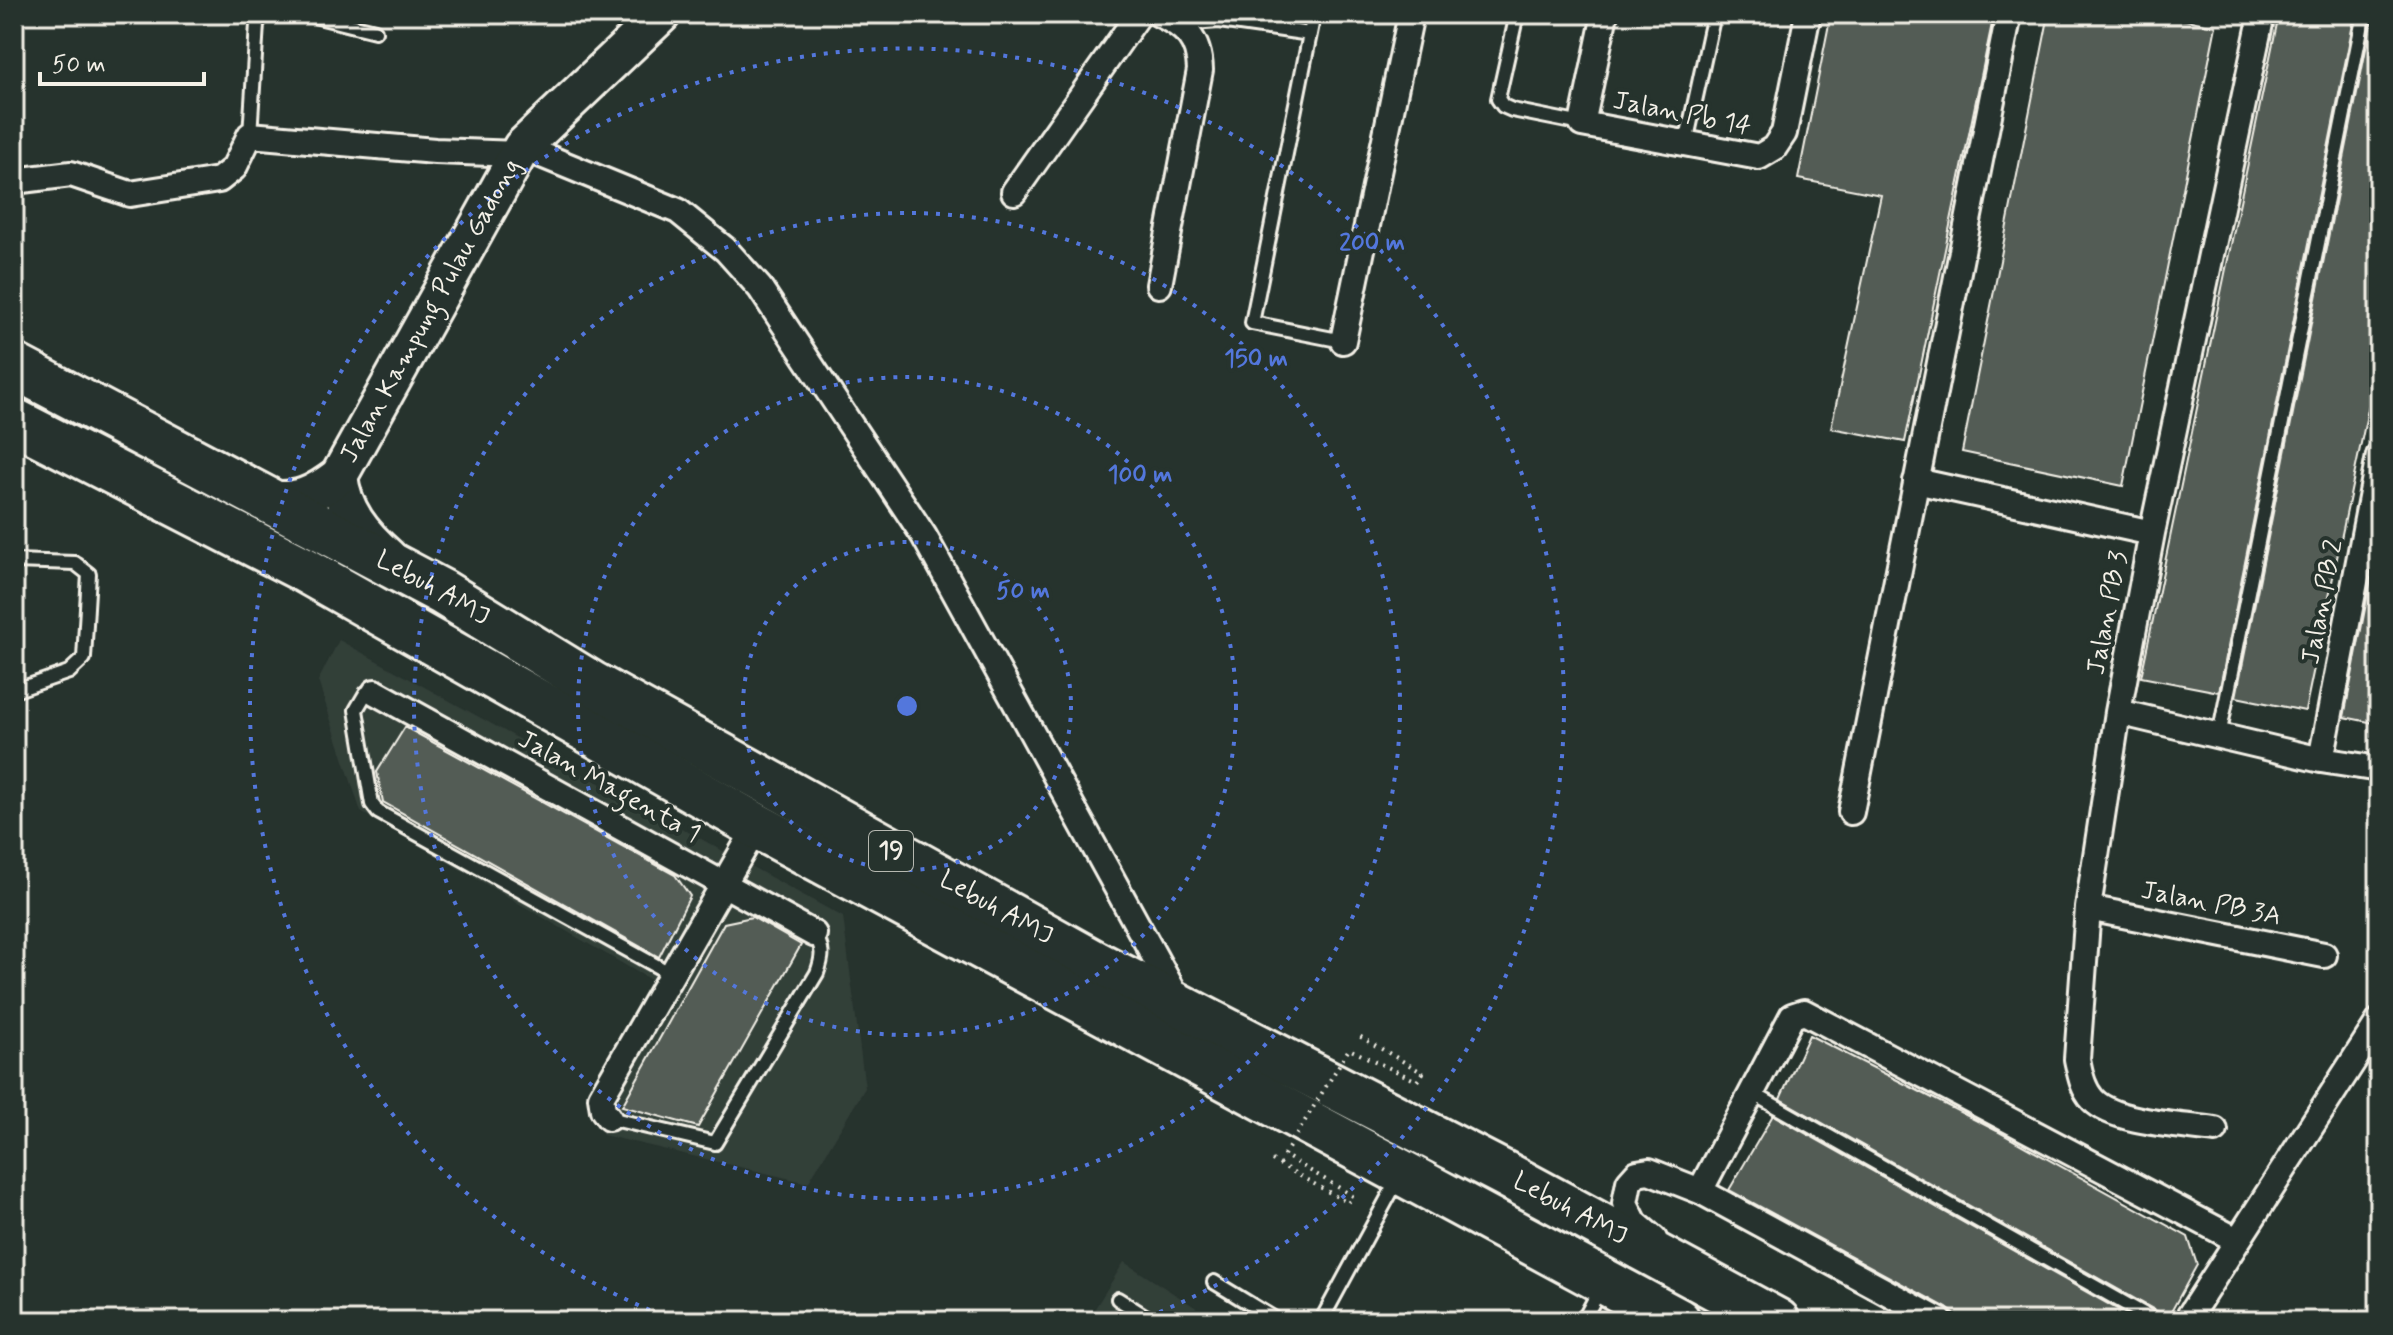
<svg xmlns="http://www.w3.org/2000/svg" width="2393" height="1335" font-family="Mynerve,sans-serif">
<rect width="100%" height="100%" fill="#26332d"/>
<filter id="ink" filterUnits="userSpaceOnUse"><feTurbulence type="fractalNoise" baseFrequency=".0125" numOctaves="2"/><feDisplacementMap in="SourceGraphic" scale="16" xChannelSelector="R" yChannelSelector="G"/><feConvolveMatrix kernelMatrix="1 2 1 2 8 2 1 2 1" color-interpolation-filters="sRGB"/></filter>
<g filter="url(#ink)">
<path fill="#333f39" d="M339,640l504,277 22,171 -57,95 -205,-48 -14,-36 62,-119 -290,-168 -43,-131z
M1124,1262l93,59h-130z"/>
<path fill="#525c55" stroke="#f4f1e8" stroke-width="2" d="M1831,14h163l-89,428 -74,-14 50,-233 -83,-16z
M2049,14h107l60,12 -93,460 -161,-34z
M2279,14h76l-136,678 -78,-15z
M2373,14h6v343l-74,354 -69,-14z
M2371,578h8v146l-35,-7z
M405,727l270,148 15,21 -31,61 -276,-155 -6,-30z
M752,917l49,28 -103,182 -76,-21 102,-183z
M1809,1035l188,96 191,106 9,28 -31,56 -6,-8 -380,-214z
M1773,1115l365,206h-175l-16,-13 -218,-118z"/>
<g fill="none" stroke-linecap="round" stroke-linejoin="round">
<defs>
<path id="lane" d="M306,14l69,17
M1314,14l-62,309 91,18
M1517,14l-19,85 5,7 9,4 70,14
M1179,24l40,-3 91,13
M250,135l7,-111 6,-10
M1686,143l28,-129
M14,561l61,2 14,11 -5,84 -15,14 -55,19
M375,692l-9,1 -10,17 16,94 6,8 293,162
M2219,736l145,-722
M1752,1093l404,228
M609,1118l106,25 102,-170c6,-16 7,-25 -3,-39
M1214,1282l64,39
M1118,1299l35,22
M1321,1321l77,-142
M1583,1321l18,-34"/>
<path id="street" d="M1159,14c27,13 40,25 41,56l-41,215
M1605,14l-23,110 177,33 15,-9 10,-15 24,-119
M522,147l156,64 48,39 34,38 164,248 256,467
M14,181l57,-7 59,20 89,-14 15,-12 16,-33 185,16 84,3
M1014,192l125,-178
M1343,341l68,-327
M1916,481l236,52
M375,692l439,242
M2118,712l203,48 58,9
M2321,760l58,-304
M1851,812l158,-798
M2088,908l236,47
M609,1118l-6,-8 -2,-13 156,-271
M2215,1130c-32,-5 -100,-7 -122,-30 -11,-12 -13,-27 -16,-41l11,-151 30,-196 34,-179 110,-519
M1700,1191l92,-175 12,-4 433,228
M1654,1239l-19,-16 -10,-20 4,-21 8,-9 12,-2 51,20 240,130
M2186,1321l193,-300"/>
<g id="secondary">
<path d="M339,476c4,35 23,58 49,81"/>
<path id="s1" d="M266,499c32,4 48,-4 73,-23l183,-329 140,-133"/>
</g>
<g id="highway">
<path id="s2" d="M14,366l428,226 150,92 503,279 408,210 274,148"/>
<path d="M14,421l287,147 456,258 921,495"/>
</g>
</defs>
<use href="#lane" stroke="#f4f1e8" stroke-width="18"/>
<use href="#street" stroke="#f4f1e8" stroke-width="30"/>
<use href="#secondary" stroke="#f4f1e8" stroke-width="42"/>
<use href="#highway" stroke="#f4f1e8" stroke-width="50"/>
<use href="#lane" stroke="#26332d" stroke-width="12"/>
<use href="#street" stroke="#26332d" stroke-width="24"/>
<use href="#secondary" stroke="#26332d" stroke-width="36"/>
<use href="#highway" stroke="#26332d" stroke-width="44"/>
<path stroke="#f4f1e8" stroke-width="4" stroke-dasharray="2 6" stroke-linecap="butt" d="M1272,1160l76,43 5,-7 -69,-41 65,-106 68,32 6,-8 -64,-37"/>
</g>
</g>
<g fill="none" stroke="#5377dc" stroke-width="4" stroke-dasharray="4 8">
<circle cx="907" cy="706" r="164"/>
<circle cx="907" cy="706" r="329"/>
<circle cx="907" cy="706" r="493"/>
<path d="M672 1319A657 657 0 1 1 1142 1319"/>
</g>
<g text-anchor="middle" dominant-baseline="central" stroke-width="8" stroke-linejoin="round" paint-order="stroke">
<rect fill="#26332d" stroke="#b6b8b0" stroke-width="2" x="869" y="831" width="44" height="40" rx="6"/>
<g font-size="24" font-weight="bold" fill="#f4f1e8">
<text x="891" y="851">19</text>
</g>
<g font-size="26" fill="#f4f1e8" stroke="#26332d">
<text transform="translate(1682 114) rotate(11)">Jalan Pb 14</text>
<text stroke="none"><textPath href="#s1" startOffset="268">Jalan Kampung Pulau Gadong</textPath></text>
<text stroke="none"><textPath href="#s2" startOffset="474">Lebuh AMJ</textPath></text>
<text transform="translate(2323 602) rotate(-79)">Jalan PB 2</text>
<text transform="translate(2108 613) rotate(-79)">Jalan PB 3</text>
<text transform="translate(609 787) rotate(29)">Jalan Magenta 1</text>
<text transform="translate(2211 904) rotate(11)">Jalan PB 3A</text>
<text stroke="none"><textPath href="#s2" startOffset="1122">Lebuh AMJ</textPath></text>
<text stroke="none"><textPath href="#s2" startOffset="1770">Lebuh AMJ</textPath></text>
</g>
</g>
<circle cx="907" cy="706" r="12" fill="#5377dc" stroke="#26332d" stroke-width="4"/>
<g font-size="24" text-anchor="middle" font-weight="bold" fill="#5377dc" stroke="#26332d" stroke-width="8" stroke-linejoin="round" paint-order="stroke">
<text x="1372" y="250">200 m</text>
<text x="1256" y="366">150 m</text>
<text x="1140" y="482">100 m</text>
<text x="1023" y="598">50 m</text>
</g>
<rect width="2393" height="1335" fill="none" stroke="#26332d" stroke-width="48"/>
<rect x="24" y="24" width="2345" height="1287" fill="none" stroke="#f4f1e8" stroke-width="3" filter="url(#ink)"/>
<path d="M40 72v12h164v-12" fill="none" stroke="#f4f1e8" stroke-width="4"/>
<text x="52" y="72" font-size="24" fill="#f4f1e8" stroke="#26332d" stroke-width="6" paint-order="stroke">50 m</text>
</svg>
